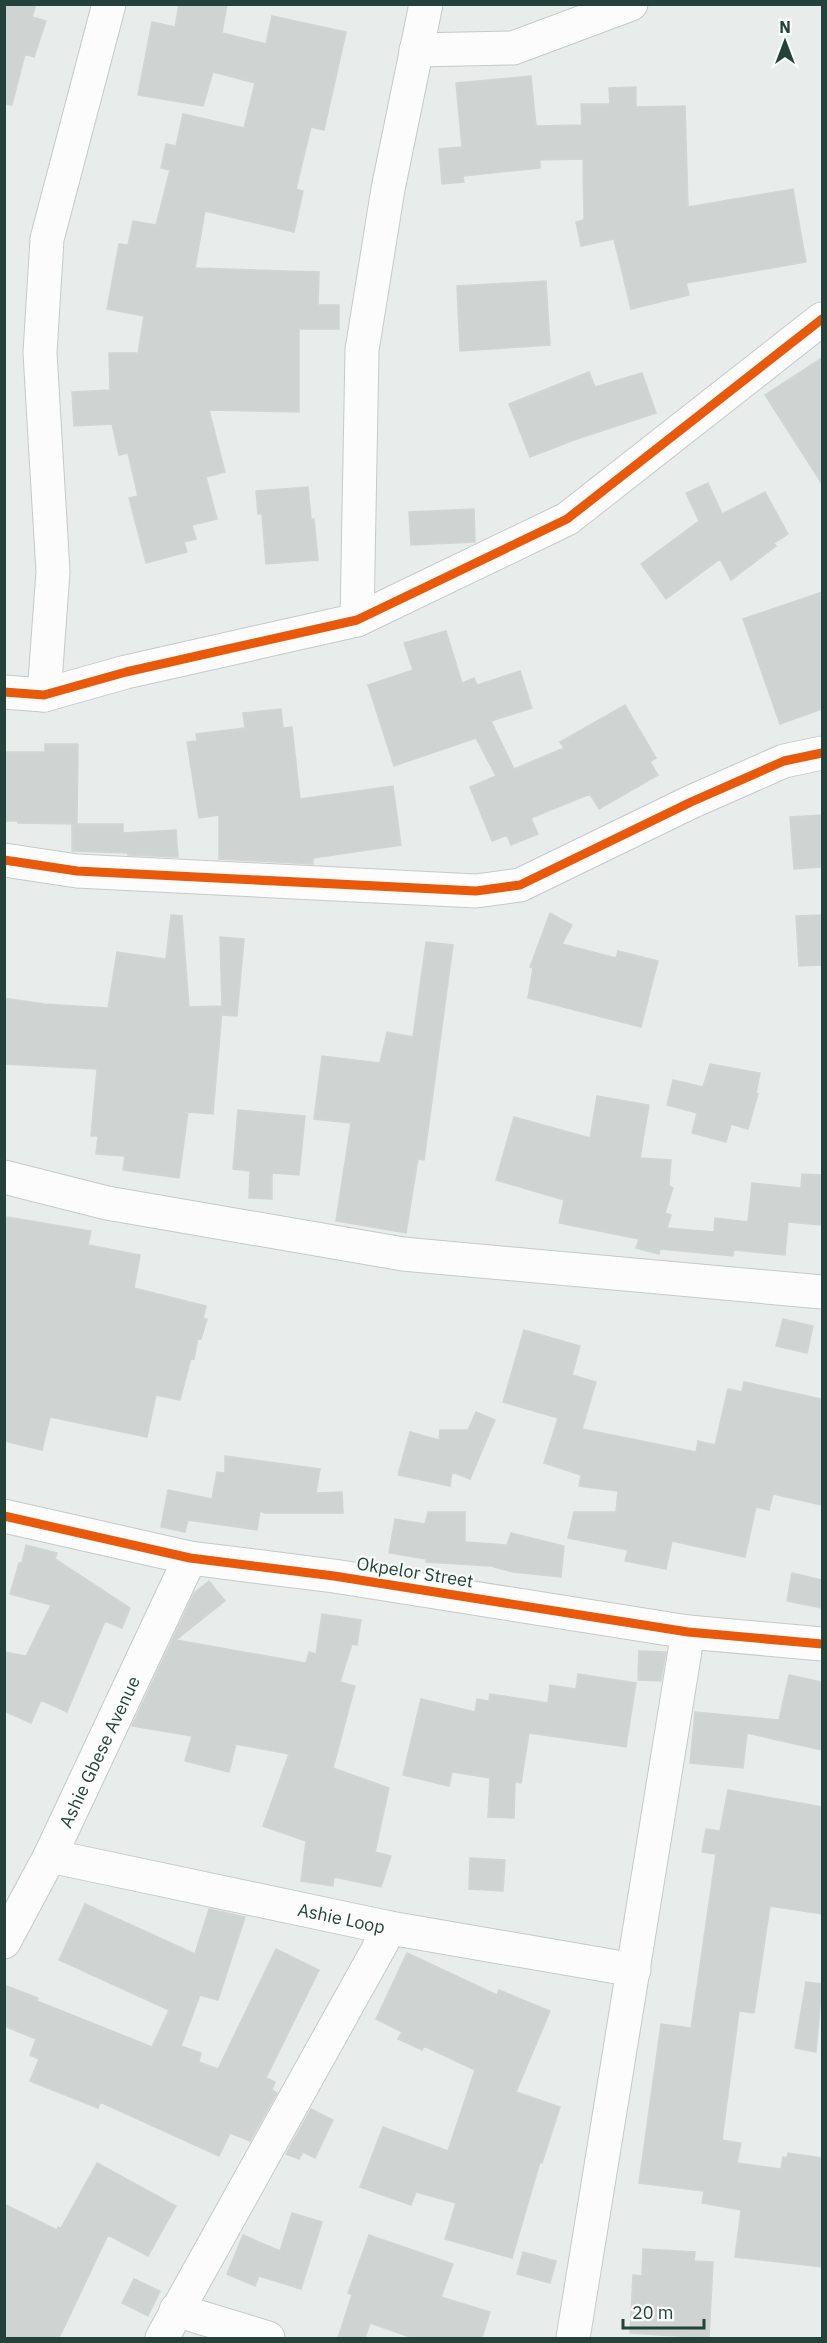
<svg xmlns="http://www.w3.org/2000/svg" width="827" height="2343" font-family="'IBM Plex Sans',sans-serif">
<rect width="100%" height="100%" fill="#e8edeb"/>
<path fill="#cfd4d2" stroke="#d1d6d4" stroke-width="1.5" d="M4,4h32l-4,13 14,4 -12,36 -9,-3 -13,51 -8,-1z
M179,4h48l-5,29 44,11 6,-28 74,16 -22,98 -13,-3 -15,62 7,2 -9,41 -89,-21 -10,57 124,4 -1,33h21v24h-40v83l-90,-2 16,62 -19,5 11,42 -25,6 4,14 -12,3 3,10 -41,11 -17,-65 9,-2 -10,-43 -9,2 -7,-31 -38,2 -2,-34 38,-2 -1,-37h29l6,-37 -37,-7 12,-65 9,1 5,-24 23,4 14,-55 -9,-2 5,-24 10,2 7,-32 61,14 11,-45 -42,-11 -10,34 -65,-11 14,-73 23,5z
M531,76l5,50 46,-1 -1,-21h29l-1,-16 27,-1v20l49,-1 3,101 105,-18 13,73 -120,21 3,12 -58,14 -17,-70 -33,7 -5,-24 8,-2 -1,-61 -43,1v8l-77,8 1,6 -22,2 -3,-35 23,-2 -6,-64z
M546,281l4,64 -90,6 -3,-65z
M822,358v126l-57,-89z
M589,372l6,15 47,-14 14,40 -82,27 -44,17 -21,-53z
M708,483l14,31 43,-22 23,42 -14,9 2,3 -45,34 -11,-21 -54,40 -25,-35 58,-43 -13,-28z
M308,487l3,32h3l4,41 -52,4 -4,-50h-4l-2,-23z
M474,509l1,33 -64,3 -2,-33z
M822,592v117l-42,15 -37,-105z
M446,631l16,52 12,-5 3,7 43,-14 12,37 -41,13 23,48 50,-21 -4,-6 65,-37 31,53 -6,4 8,13 -59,34 -9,-15 -59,24 7,16 -27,11 -4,-10 -15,6 -22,-54 26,-11 -20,-38 -82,28 -26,-81 45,-15 -9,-27z
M281,709l2,19 9,-1 8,72 93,-13 8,59 -88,13v6l-94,-5v-44l-20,3 -12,-76 10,-1 -1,-7 49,-6 -2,-15z
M45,744h33l-1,80 -59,-1v-2h-14v-69h41z
M822,815v52l-28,2 -4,-52z
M72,824h51v9l53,-3 2,27 -50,-2v-2l-56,-2z
M550,913l22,12 -10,19 54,14 2,-7 40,10 -17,66 -113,-29 5,-30 -3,-1z
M171,915l11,1 7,91 33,-1 -2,-69 24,2 -7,77 -15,-1v-4l-9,103 -25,-2 -9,66 -56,-8 2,-14 -29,-2 2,-18h-7l6,-67 -93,-5v-66l40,6 64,4 9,-56 49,7z
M822,915v50l-23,1 -3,-50z
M426,942l27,3 -29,215 -6,-1 -12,74 -70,-12 15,-98 -37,-4 8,-63 58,7 7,-31 26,5z
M710,1064l50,9 -4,20 2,1 -10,35 -17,-5 -5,18 -34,-9 5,-20 -30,-8 6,-25 30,7z
M597,1096l52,9 -9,53 31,2 -2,26 4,2 -8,25 6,2 -4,13 47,4 1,-14 33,4 4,-39 49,5 1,-14 20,1v50l-34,-3 -3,33 -51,-5 -1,6 -73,-7 -1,5 -23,-6 3,-9 -80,-16 5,-23 -68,-20 18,-63 76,21z
M238,1110l67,6 -6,59 -27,-2v26l-23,-1 1,-27 -17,-2z
M7,1217l84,14 -3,14 52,10 -6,33 72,18 -3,13h4l-6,20 -3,-1 -4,21 -3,-1 -11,42 -24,-5 -9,42 -97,-20 -8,33 -38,-9v-209z
M783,1319l30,7 -6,27 -31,-7z
M524,1330l56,16 -8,29 24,7 -14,47 114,23 2,-11 17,4 13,-56 14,3 2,-10 78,17v106l-49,-11 -4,16 -13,-3 -11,50 -73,-16 -6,28 -41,-8 3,-11 -60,-12 6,-26h42l2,-21 -39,-5 2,-11 -37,-12 14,-45 -55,-16z
M476,1412l19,8 -25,59 -18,-7 -2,14 -52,-11 12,-43 29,8 1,-10h28z
M225,1456l95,13 -4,24 26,-1 1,21h-78l-5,-2 -3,19 -69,-10 -3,12 -24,-5 7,-37 44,9 5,-27 8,1z
M428,1512h37v30l42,3 4,-12 53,13 -3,31 -48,-5 -22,-6 -65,-4v-3l-37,-6 6,-34 30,5z
M26,1545l31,8 -2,6 75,49 -8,20 -17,-7 -38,91 -26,-12 -10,23 -27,-12v-59l22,4 25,-51 -41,-11 9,-31h3z
M792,1573l30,7v28l-35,-7z
M209,1581l16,20 -49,39 130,23 3,-11 7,2 6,-40 39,6 -4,25 -5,-1 -12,38 15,4 -22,82 56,20 -14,64 16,4 -10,31 -47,-10 -1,9 -32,-5 5,-40 -43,-15 26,-72 -53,-10 -7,28 -44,-11 7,-25 -60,-10 62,-133z
M639,1651l27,1 -5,29 -23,-1z
M578,1674l58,9 -10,64 -97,-14 -8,50 -6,-1 -1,36 -26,-1 2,-39 -38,-6 -3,14 -46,-11 18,-76 54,13 2,-13 12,2 1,-7 58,9 2,-18 26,4z
M789,1675l33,7v68l-75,-17 -4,35 -53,-5 5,-51 84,8z
M728,1790l94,17v107l-52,-8 -16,107 -15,-2 -17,129 19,3 -4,20 44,6 2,-12 4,1 1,-5 34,5v109l-87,-10 6,-47 -39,-7 2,-12 -65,-8 22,-159 30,4 25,-174 -14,-2 4,-23 14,2z
M470,1858l35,2 -2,31 -34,-2z
M85,1904l110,50 14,-45 36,8 -27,83 -18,-5 -19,51 20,7 -2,9 19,7 58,-120 43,21 -53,108 9,4 -3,8 5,3 -27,48 -20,-8 -11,23 -119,-54 -2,6 -68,-27 9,-22 -9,-4 6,-16 -32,-13v-41l34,13 -1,3 115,46 17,-37 -110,-50z
M407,1953l90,42 2,-5 51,21 -34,81 44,15 -18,56 -2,-1 -28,96 -67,-19 11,-36 -40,-11 -5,13 -51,-18 23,-60 65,24 27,-81 -51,-24 -2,4 -24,-11 4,-7 -26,-13z
M806,1982l16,2 -6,68 -21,-4z
M311,2109l22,11 -18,38 -12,-6 -4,7 -13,-5z
M97,2163l79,43 -28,50 -40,-21 -49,103h-55v-134l53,26 1,-3 3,1z
M292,2213l30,9 -21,67 -42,-13 -4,10 -28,-12 16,-39 37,16z
M369,2235l84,29 -12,33 49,15 -8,26h-69l-43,-15 -5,15h-27l14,-43 -4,-2z
M643,2249l52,3 -1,9 19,1 -4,76 -79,-5 3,-58 9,1z
M523,2252l33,9 -6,22 -33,-9z
M134,2279l26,12 -12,25 -26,-13z"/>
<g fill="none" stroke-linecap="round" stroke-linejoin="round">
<defs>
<g id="minor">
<path d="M416,50l97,-2 118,-44"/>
<path d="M357,620l5,-270 26,-161 38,-185"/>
<path d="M4,692l40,3 82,-23 231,-52 210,-101 255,-200"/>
<path d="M44,695l9,-123 -13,-219 7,-114 62,-235"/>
<path d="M4,860l73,11 399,20 44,-6 171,-83 93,-41 38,-8"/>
<path d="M4,1177l103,26 296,51 419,38"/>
<path d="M4,1516l186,42 144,18 354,56 134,12"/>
<path id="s1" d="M50,1856l340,72 244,42"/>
<path id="s2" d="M4,1942l46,-86 140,-298"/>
<path d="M176,2310l92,28"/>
<path d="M162,2338l228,-410"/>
<path d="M573,2338l115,-706"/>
</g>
</defs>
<use href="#minor" stroke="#c5cac8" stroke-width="35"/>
<use href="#minor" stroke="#fcfcfc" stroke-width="33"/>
<defs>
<path id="cycleway" d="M4,692l40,3 82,-23 231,-52 210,-101 255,-200
M4,860l73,11 399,20 44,-6 171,-83 93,-41 38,-8
M4,1516l186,42 144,18 354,56 134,12"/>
</defs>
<use href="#cycleway" stroke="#f7fbf9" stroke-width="13"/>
<use href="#cycleway" stroke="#e8590c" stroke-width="9"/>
</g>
<g text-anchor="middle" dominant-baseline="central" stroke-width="4.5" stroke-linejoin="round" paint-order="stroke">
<g font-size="18" fill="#24423a" stroke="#f7fbf9">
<text transform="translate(415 1572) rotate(9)">Okpelor Street</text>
<text stroke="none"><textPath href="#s2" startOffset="213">Ashie Gbese Avenue</textPath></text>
<text stroke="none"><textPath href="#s1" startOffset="298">Ashie Loop</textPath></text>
</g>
</g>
<rect width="827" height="2343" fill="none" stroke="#24423a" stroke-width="12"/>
<g transform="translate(785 42)" stroke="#f7fbf9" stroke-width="4.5" paint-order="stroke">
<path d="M0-4.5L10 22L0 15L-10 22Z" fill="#24423a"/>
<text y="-9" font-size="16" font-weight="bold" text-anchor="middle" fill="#24423a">N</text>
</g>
<path d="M623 2319v9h81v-9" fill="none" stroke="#24423a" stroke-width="3"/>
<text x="632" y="2319" font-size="18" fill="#24423a" stroke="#f7fbf9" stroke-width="4.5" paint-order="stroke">20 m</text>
</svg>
